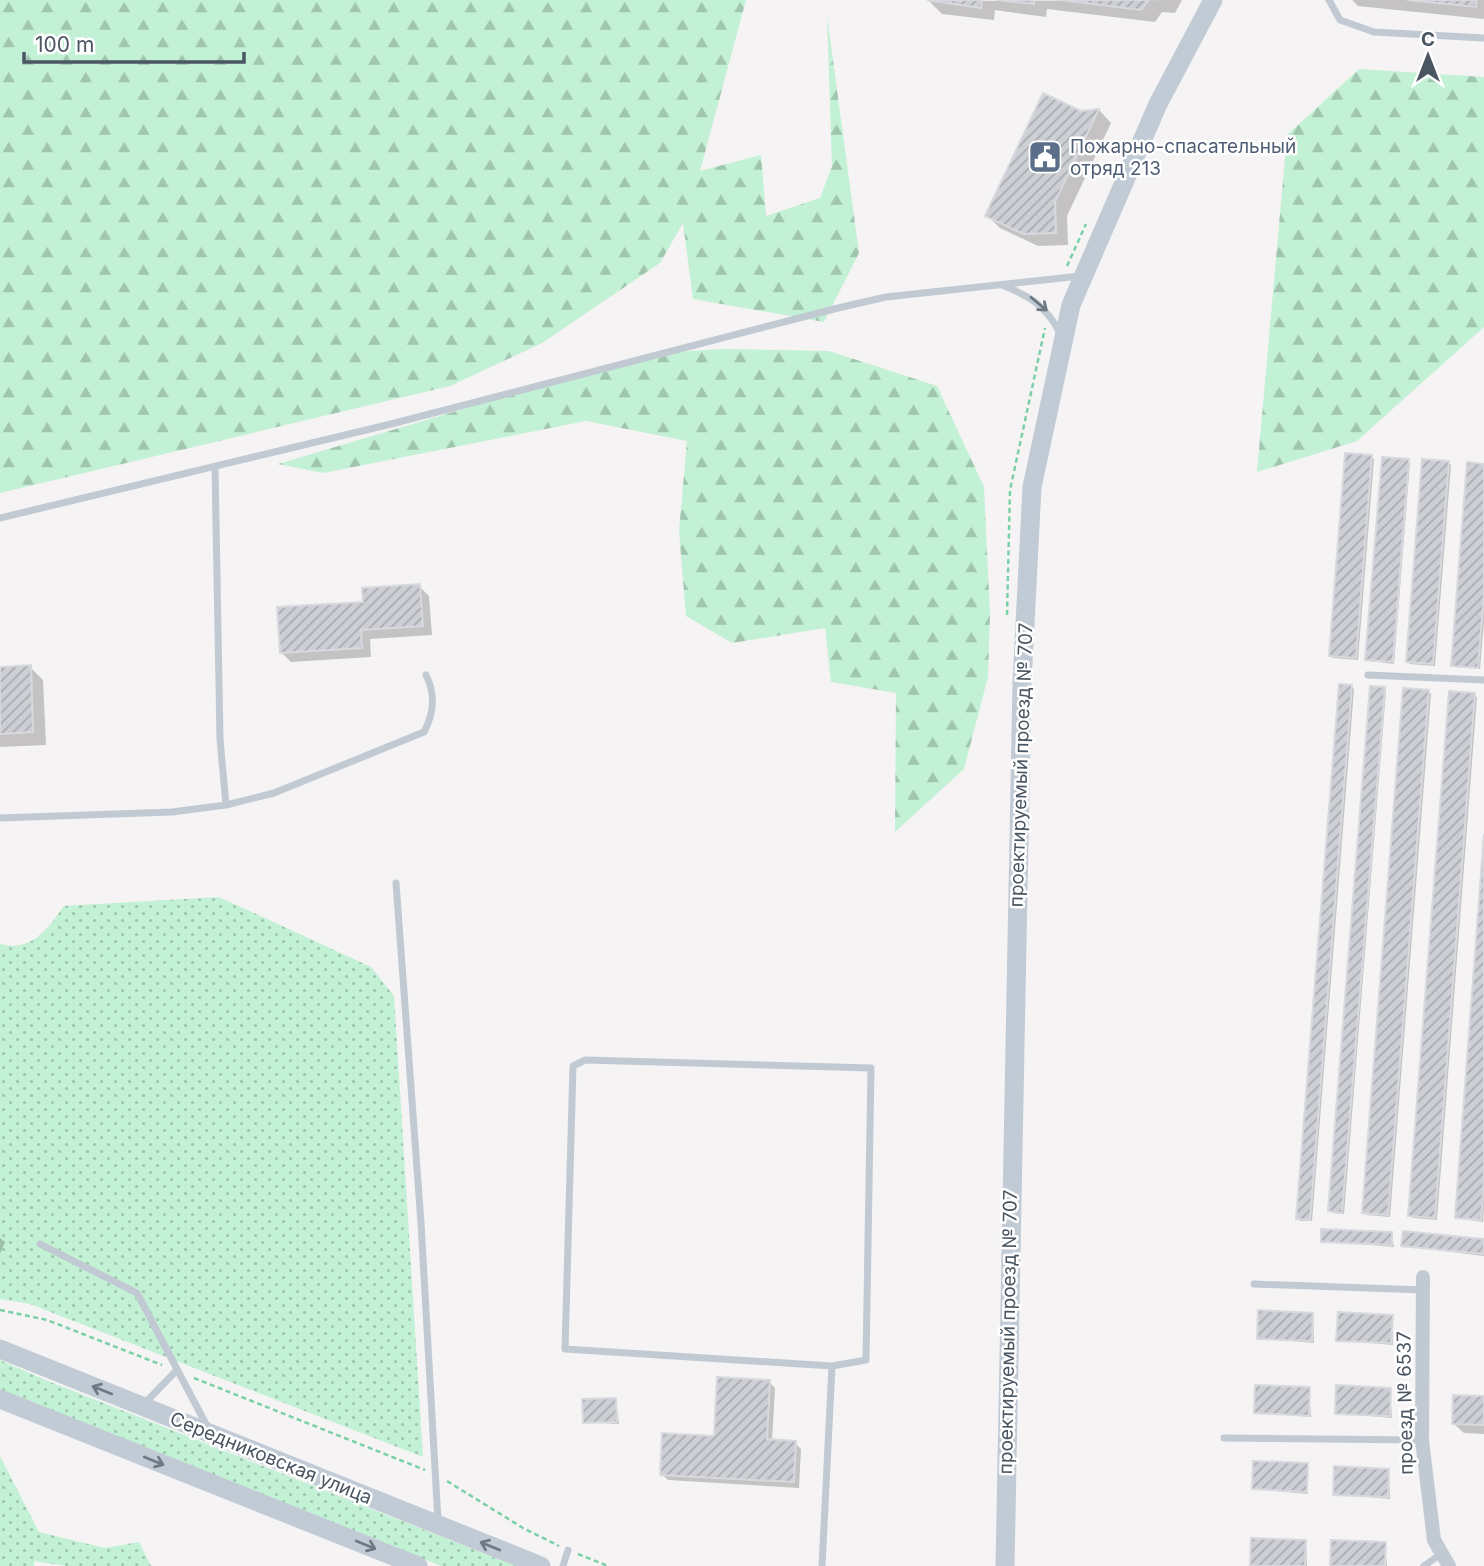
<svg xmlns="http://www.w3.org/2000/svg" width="1484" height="1566" font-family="Inter,sans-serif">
<defs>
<pattern id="grass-dots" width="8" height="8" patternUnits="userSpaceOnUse" patternTransform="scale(1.75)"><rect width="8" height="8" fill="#c3f1d5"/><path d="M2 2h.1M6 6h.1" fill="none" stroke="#a0c6b0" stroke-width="1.8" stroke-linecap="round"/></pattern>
<pattern id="forest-firs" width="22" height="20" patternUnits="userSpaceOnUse" patternTransform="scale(1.75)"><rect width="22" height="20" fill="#c3f1d5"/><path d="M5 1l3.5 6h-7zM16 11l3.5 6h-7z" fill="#a0c6b0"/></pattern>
<pattern id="building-hatch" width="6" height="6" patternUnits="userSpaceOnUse" patternTransform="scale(1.75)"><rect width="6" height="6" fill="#cdcfd5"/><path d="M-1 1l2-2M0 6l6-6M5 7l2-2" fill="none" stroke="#a8abb0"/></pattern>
</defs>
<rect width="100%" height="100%" fill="#f5f3f3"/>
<path fill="url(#grass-dots)" d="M219,897l152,70 23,29 29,461 -393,-153 -30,-5v-355c32,8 47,-14 64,-38z
M0,1360l48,21 468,185h-75l-405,-160 -36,-15z
M0,1456l39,76 66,16 34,-6 12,24h-85l-32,-5v5h-34z"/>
<path fill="url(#forest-firs)" d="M0,0h746l-46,171 61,-16 5,61 54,-18 12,-32 -5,-150 32,237 -35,69 -131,-23 -10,-76 -23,40 -118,80 -92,43 -450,107z
M1359,69l125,8v250l-127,114 -100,31 30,-337z
M725,349l104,2 108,35 47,101 6,127 -2,63 -24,92 -69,63 1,-139 -65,-11 -6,-54 -93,15 -46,-27 -7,-85 8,-90 -101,-20 -263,52 -45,-9 373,-111z"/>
<path fill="#0003" d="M1182,0l-7,13 -13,-1 -7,10 -108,-13 -1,8 -51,-7 -1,10 -52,-6 -13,-13z
M1352,0h132v19l-126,-13z
M1099,110l12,13 -44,93 1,29 -30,1 -38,-18 -13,-13 93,-103z
M1372,457l2,2 -16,201 -25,-2 -2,-3z
M1408,461l2,2 -16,201 -24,-3 -3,-2z
M1448,463l3,2 -16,201 -25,-2 -2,-3z
M1484,465v156l-4,48 -27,-4z
M419,586l10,10 3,39 -62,4 1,18 -80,5 -10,-10 84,-49z
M30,667l13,13 3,65 -46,2v-79z
M1351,686l3,3 -42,532h-11l-3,-3z
M1384,689l2,2 -42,523 -12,-1 -2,-2z
M1428,691l3,3 -41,523 -23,-2 -3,-3z
M1474,695l3,2 -40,523 -24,-2 -3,-3z
M1484,856v351l-1,15 -27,-4z
M1392,1234l2,13 -71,-6z
M0,1238l5,4 -5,12z
M1484,1241v15l-81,-10z
M1313,1314l1,29 -55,-5z
M1392,1316l1,29 -55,-5z
M769,1382l6,6 -3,53 23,2 6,6 -2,39 -131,-8 -6,-6 53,-36z
M1309,1389l2,28 -55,-5z
M1390,1390l2,28 -55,-5z
M1484,1397v37l-20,-1 -10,-9z
M616,1400l3,24 -35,-2z
M1307,1465l1,29 -54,-5z
M1389,1471l1,28 -55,-5z
M1306,1542l1,24h-55z
M1385,1544l2,22h-55z"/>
<path fill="url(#building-hatch)" stroke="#d7d9de" stroke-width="2" d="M927,0h55l-1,8z
M997,0h37v4z
M1061,0h88l-8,10z
M1407,0h70l-1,7z
M1043,93l38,18 18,-2 -44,93 1,31 -33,1 -38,-18z
M1345,453l27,2 -16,203 -27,-2z
M1382,457l27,2 -16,203 -28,-2z
M1422,459l27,2 -16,203 -27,-2z
M1467,462l17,2v130l-6,74 -27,-2z
M420,584l3,42 -62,4 1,18 -82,5 -3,-46 86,-5 -1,-14z
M31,665l2,67 -33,2v-67z
M1339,684l13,1 -42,535 -14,-1z
M1370,686l15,1 -43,526 -14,-2z
M1403,688l26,2 -41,525 -26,-2z
M1449,691l26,2 -40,525 -27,-2z
M1484,834v346l-3,40 -26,-2z
M1321,1229l71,3v13l-71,-3z
M1403,1231l81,8v15l-83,-8z
M1258,1310l55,3 -1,28 -55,-2z
M1338,1312l55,3 -2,28 -55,-2z
M717,1377l53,3 -3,59 29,2 -2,41 -134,-7 2,-42 52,3z
M1255,1385l55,2 -1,29 -55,-3z
M1336,1385l55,3 -1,28 -55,-2z
M1453,1395l31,1v29l-32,-1z
M616,1398l1,24 -34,1 -1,-24z
M1253,1461l55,2 -1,29 -55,-3z
M1334,1466l55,3 -1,28 -55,-2z
M1251,1538l55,2 -1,26h-55z
M1331,1540l55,2 -1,24h-55z"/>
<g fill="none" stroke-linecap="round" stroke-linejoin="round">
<path stroke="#7ad0a6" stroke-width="2.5" stroke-dasharray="5 3.5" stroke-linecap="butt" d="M1067,266l19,-42
M1007,615l3,-125 35,-162
M0,1310l47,10 115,45
M194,1378l231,92
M447,1481l76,47 36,18
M578,1554l30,12"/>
<path stroke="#c1cad2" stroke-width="7" d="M1329,0l11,20 34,12 110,6
M1002,285c28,11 44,21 58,48
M0,518l391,-94 447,-116 48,-11 194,-21
M1368,675l116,5
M226,805l48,-12 150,-61c10,-19 12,-37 2,-57
M0,818l172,-6 54,-7 -6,-66 -5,-271
M396,883l25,340 17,298
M585,1060l286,8 -5,292 -34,6 -267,-17 8,-283z
M40,1244l97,49 71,135
M1254,1284l169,6
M145,1403l31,-32
M1224,1438l198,2
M563,1566l5,-16
M822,1566l10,-200
M1424,1566l18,-13"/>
<path stroke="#c1cad2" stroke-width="14" d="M1423,1277l-1,163 12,100 15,26"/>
<path stroke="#c1cbd6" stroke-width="19" d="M0,1349l541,217
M0,1399l418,167
M1005,1566l17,-883 10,-196 39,-182 87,-201 55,-104"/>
</g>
<defs><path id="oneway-shaft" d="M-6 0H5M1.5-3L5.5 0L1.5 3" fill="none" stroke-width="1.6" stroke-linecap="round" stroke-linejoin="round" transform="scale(1.75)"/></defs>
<use stroke="#6e7983" href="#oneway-shaft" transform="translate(1039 304) rotate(40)"/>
<g stroke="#6e7984">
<use href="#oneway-shaft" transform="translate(102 1390) rotate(-158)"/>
<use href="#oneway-shaft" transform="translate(154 1461) rotate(22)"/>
<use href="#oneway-shaft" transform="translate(366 1545) rotate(22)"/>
<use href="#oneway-shaft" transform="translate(490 1546) rotate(-158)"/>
</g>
<defs>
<symbol id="civic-square" viewBox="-11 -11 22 22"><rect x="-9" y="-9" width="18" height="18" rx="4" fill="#5c6f8a" stroke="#fff"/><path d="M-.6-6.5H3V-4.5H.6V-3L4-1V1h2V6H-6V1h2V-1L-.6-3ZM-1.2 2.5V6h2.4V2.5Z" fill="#fff"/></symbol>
</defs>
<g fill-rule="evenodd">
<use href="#civic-square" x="1026" y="138" width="38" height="38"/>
</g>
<g text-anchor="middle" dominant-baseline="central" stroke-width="5" stroke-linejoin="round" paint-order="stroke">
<g font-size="19" fill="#4e5e75" stroke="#fff" text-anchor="start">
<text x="1070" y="146">Пожарно-спасательный<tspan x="1070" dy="22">отряд 213</tspan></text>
</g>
<g font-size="19" fill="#4a5661" stroke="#fff">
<text transform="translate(1021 765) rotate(-88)">проектируемый проезд № 707</text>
<text transform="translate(1008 1332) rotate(-89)">проектируемый проезд № 707</text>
<text transform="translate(1405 1403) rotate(-91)">проезд № 6537</text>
<text transform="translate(271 1458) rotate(22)">Середниковская улица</text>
</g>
</g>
<g transform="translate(1428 56)" stroke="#ffffff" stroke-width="5" paint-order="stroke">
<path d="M0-5L12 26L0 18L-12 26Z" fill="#4a5661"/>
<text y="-10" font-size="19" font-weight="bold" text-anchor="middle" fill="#4a5661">С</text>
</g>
<path d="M24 52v10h220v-10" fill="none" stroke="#4a5661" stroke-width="3.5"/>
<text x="35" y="52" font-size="21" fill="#4a5661" stroke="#ffffff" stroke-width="5" paint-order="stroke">100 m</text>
</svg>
